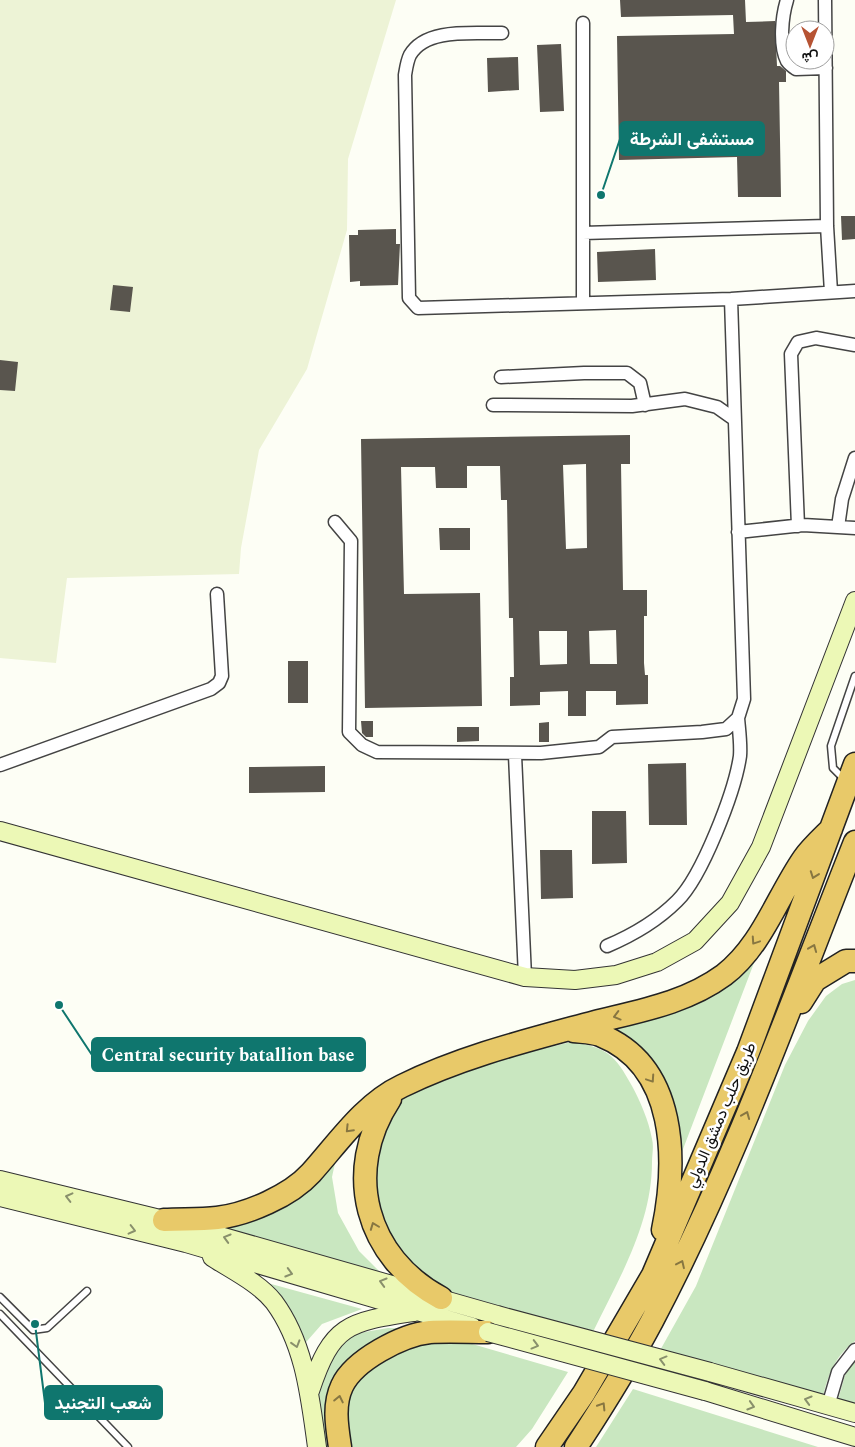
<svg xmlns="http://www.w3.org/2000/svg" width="855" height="1447" font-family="Spectral,Vazirmatn,serif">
<rect width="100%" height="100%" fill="#fdfef5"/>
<path fill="#edf3d6" d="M0,0h396l-48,159 -1,71 -40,139 -48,81 -18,98 -2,26 -172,4 -11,85 -56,-5z"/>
<path fill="#c9e7c0" d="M770,921l-98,257 -1,-41 -49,-96 -11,-15 70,-19z
M855,980v361c-19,14 -27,33 -32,56l-165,-43 38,-68 89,-221 23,-44 18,-25 16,-12z
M571,1042c36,5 44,13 61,44 8,15 17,35 20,53 2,7 0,16 0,23 0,63 -34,118 -61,174l-147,-42 -39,-27 -47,-90 45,-86 97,-32z
M340,1140l-8,37 6,36 21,38 25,25 -180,-51 42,-9z
M242,1276l120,33 -40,15 -29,33 -14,-43z
M388,1328l34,1 -75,32 -16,22 -7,30 5,34h-12l-7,-39 13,-57 36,-18z
M430,1341h32l106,31 -36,57 -16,18h-169l-4,-32 7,-25 12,-18 20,-14z
M855,1360v45l-17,-5 7,-25z
M633,1389l185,58h-222z"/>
<path fill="#59554e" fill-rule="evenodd" d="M620,0h125l1,22 29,-1 2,45h3l6,5v11h-7l2,115h-43l-1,-40 -118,3 -2,-124 117,-2 -1,-19 -112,2z
M561,44l3,67 -24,1 -3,-67z
M518,57l1,33 -31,2 -1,-34z
M841,216h14v23l-13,1z
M396,229v15h4l-2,41 -38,1v-5l-10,1 -1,-47h9v-5z
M655,249l1,31 -58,2 -1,-30z
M113,285l20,2 -3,25 -20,-2z
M0,360l18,2 -3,29 -15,-1z
M630,435v29h-9l2,126h24v26h-3v47l1,12h3v29l-32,1v-14h-30v25h-18v-25l-28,1v13l-30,1v-29h4l-1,-59h-4l-2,-118h-6l-1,-34h-33v22h-31l-1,-21h-34l3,127 76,-1 2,113 -117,2 -4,-269zM586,464l1,84 -21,1 -3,-84zM616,630l1,34h-27l-1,-33zM539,631h28v33l-27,1z
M439,528h31v22h-30z
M288,661h20v42h-20z
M361,721h12v16h-7l-4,-4z
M549,722v20h-10v-19z
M457,727h22v14l-22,1z
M686,763l1,62h-38l-1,-61z
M325,766v26l-76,1v-26z
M592,811h34l1,52 -35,1z
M540,850h32l1,48 -32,1z"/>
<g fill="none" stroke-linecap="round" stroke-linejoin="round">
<defs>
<path id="lane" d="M844,779l-11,-11 -2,-22 24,-70
M0,1297l33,33 14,-2 40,-37
M0,1314l128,133"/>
<path id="street" d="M787,0c-5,16 -8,45 0,61 2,3 6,6 9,8l30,-1
M825,0l2,226 4,66
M502,33c-28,1 -76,-6 -92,22 -3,6 -4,14 -5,20l4,223 9,10 313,-9 124,-8
M583,233l244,-7
M583,303v-280
M501,377l83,-4h43l13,10 5,22
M493,405l139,1 53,-7 32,8 17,12
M335,522l16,19 -2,191 13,13 15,7 164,1 58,-6 13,-10 90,-5 24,-3 12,-11 6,-19 -13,-400
M798,526l-7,-172 7,-12 18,-4 39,7
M838,527l4,-28 13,-41
M738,532l65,-7 52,3
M515,755l10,222
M0,765l211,-76 8,-6 3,-7 -5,-82
M607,946c26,-11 50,-25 70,-45 25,-24 58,-110 63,-145 1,-12 -1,-26 -2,-38
M828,1406l10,-34 17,-22"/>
<path id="secondary" d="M0,831l525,146 50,3 41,-5 41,-13 38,-21 35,-38 31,-56 94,-246
M0,1180l164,40 333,95
M0,1197l186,46 286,84
M212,1257c20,13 47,26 62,45 31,42 36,95 43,145
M710,1372l145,41
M310,1391c22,-67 38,-69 104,-79
M705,1391l150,46"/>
<path id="highway" d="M801,1002l14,-22 31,-19h9
M574,1031c8,1 18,1 26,4 78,31 77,127 63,195
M390,1099c-48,73 -24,159 51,199
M164,1220c17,-1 35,0 53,-2 31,-4 73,-22 94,-45 27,-30 53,-69 91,-87 61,-30 127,-46 193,-64 44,-11 91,-19 129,-47 38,-29 53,-78 80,-117 7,-10 18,-20 27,-29
M340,1447c-3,-20 -7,-42 2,-61 12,-26 60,-51 88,-54 19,-1 39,0 58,0
M547,1447l37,-54 69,-118 95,-223 107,-288
M576,1447c27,-41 53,-83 76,-126 81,-153 139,-318 203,-479"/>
</defs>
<use href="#lane" stroke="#444" stroke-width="9"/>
<use href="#street" stroke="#444" stroke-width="15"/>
<use href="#secondary" stroke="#333" stroke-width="20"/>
<use href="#highway" stroke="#222" stroke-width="25"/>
<use href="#lane" stroke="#fff" stroke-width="6"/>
<use href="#street" stroke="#fff" stroke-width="12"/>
<use href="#secondary" stroke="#ecf8b6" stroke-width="18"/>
<use href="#highway" stroke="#e8c969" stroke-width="22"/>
<defs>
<path id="secondary-bridge" d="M497,1315l213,57
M488,1332l217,59"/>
</defs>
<use href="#secondary-bridge" stroke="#333" stroke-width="20" stroke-linecap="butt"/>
<use href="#secondary-bridge" stroke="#ecf8b6" stroke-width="18"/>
</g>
<defs><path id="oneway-chevron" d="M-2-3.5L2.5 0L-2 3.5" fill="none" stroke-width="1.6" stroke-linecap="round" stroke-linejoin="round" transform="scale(1.25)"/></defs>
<g stroke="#877641">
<use href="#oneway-chevron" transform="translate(814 875) rotate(110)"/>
<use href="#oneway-chevron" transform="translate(755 941) rotate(124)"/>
<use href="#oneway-chevron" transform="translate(813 948) rotate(-68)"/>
<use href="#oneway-chevron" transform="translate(617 1016) rotate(165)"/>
<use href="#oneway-chevron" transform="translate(651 1079) rotate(56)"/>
<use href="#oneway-chevron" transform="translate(746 1115) rotate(-68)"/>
<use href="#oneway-chevron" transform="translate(349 1129) rotate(134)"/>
<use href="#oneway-chevron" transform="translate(374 1226) rotate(-111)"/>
<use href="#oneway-chevron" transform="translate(681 1264) rotate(-65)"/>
<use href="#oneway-chevron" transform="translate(339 1399) rotate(-78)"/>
<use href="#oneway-chevron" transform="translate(602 1406) rotate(-58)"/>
</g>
<g stroke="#89906c">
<use href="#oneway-chevron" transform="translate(69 1197) rotate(-166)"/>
<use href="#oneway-chevron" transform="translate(132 1230) rotate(14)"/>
<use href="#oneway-chevron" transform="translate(227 1238) rotate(-164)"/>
<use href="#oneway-chevron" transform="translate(289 1273) rotate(16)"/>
<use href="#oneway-chevron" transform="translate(383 1282) rotate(-164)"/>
<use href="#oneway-chevron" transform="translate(296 1344) rotate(73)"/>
<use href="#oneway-chevron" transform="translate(535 1345) rotate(15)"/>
<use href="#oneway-chevron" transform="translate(663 1360) rotate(-165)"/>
<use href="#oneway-chevron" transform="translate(808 1400) rotate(-164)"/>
<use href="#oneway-chevron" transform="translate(751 1406) rotate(17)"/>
</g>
<g text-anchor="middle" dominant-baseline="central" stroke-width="5" stroke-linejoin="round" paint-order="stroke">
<g font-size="16" fill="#111" stroke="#fff">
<text transform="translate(721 1115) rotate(-67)">طريق حلب دمشق الدولي</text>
</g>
</g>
<path fill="none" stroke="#0f766e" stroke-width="2" d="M601 195L620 139M59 1005L92 1055M35 1324L45 1403"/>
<g fill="#0f766e" stroke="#fff" stroke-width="2">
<circle cx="601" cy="195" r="5"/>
<circle cx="59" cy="1005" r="5"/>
<circle cx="35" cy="1324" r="5"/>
</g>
<g fill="#0f766e" stroke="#0f766e" stroke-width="2">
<rect x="620" y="122" width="144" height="33" rx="5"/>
<rect x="92" y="1038" width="273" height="33" rx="5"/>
<rect x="45" y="1386" width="117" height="33" rx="5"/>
</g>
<g font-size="18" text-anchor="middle" font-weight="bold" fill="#fff">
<text x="692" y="145">مستشفى الشرطة</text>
<text x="228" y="1061">Central security batallion base</text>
<text x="103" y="1409">شعب التجنيد</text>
</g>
<g transform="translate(810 45) rotate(180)"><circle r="24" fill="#ffffff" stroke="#a0a0a0"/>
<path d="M0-4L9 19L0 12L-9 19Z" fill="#b65333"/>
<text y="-8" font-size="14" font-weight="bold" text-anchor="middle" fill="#111111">ش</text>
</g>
</svg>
